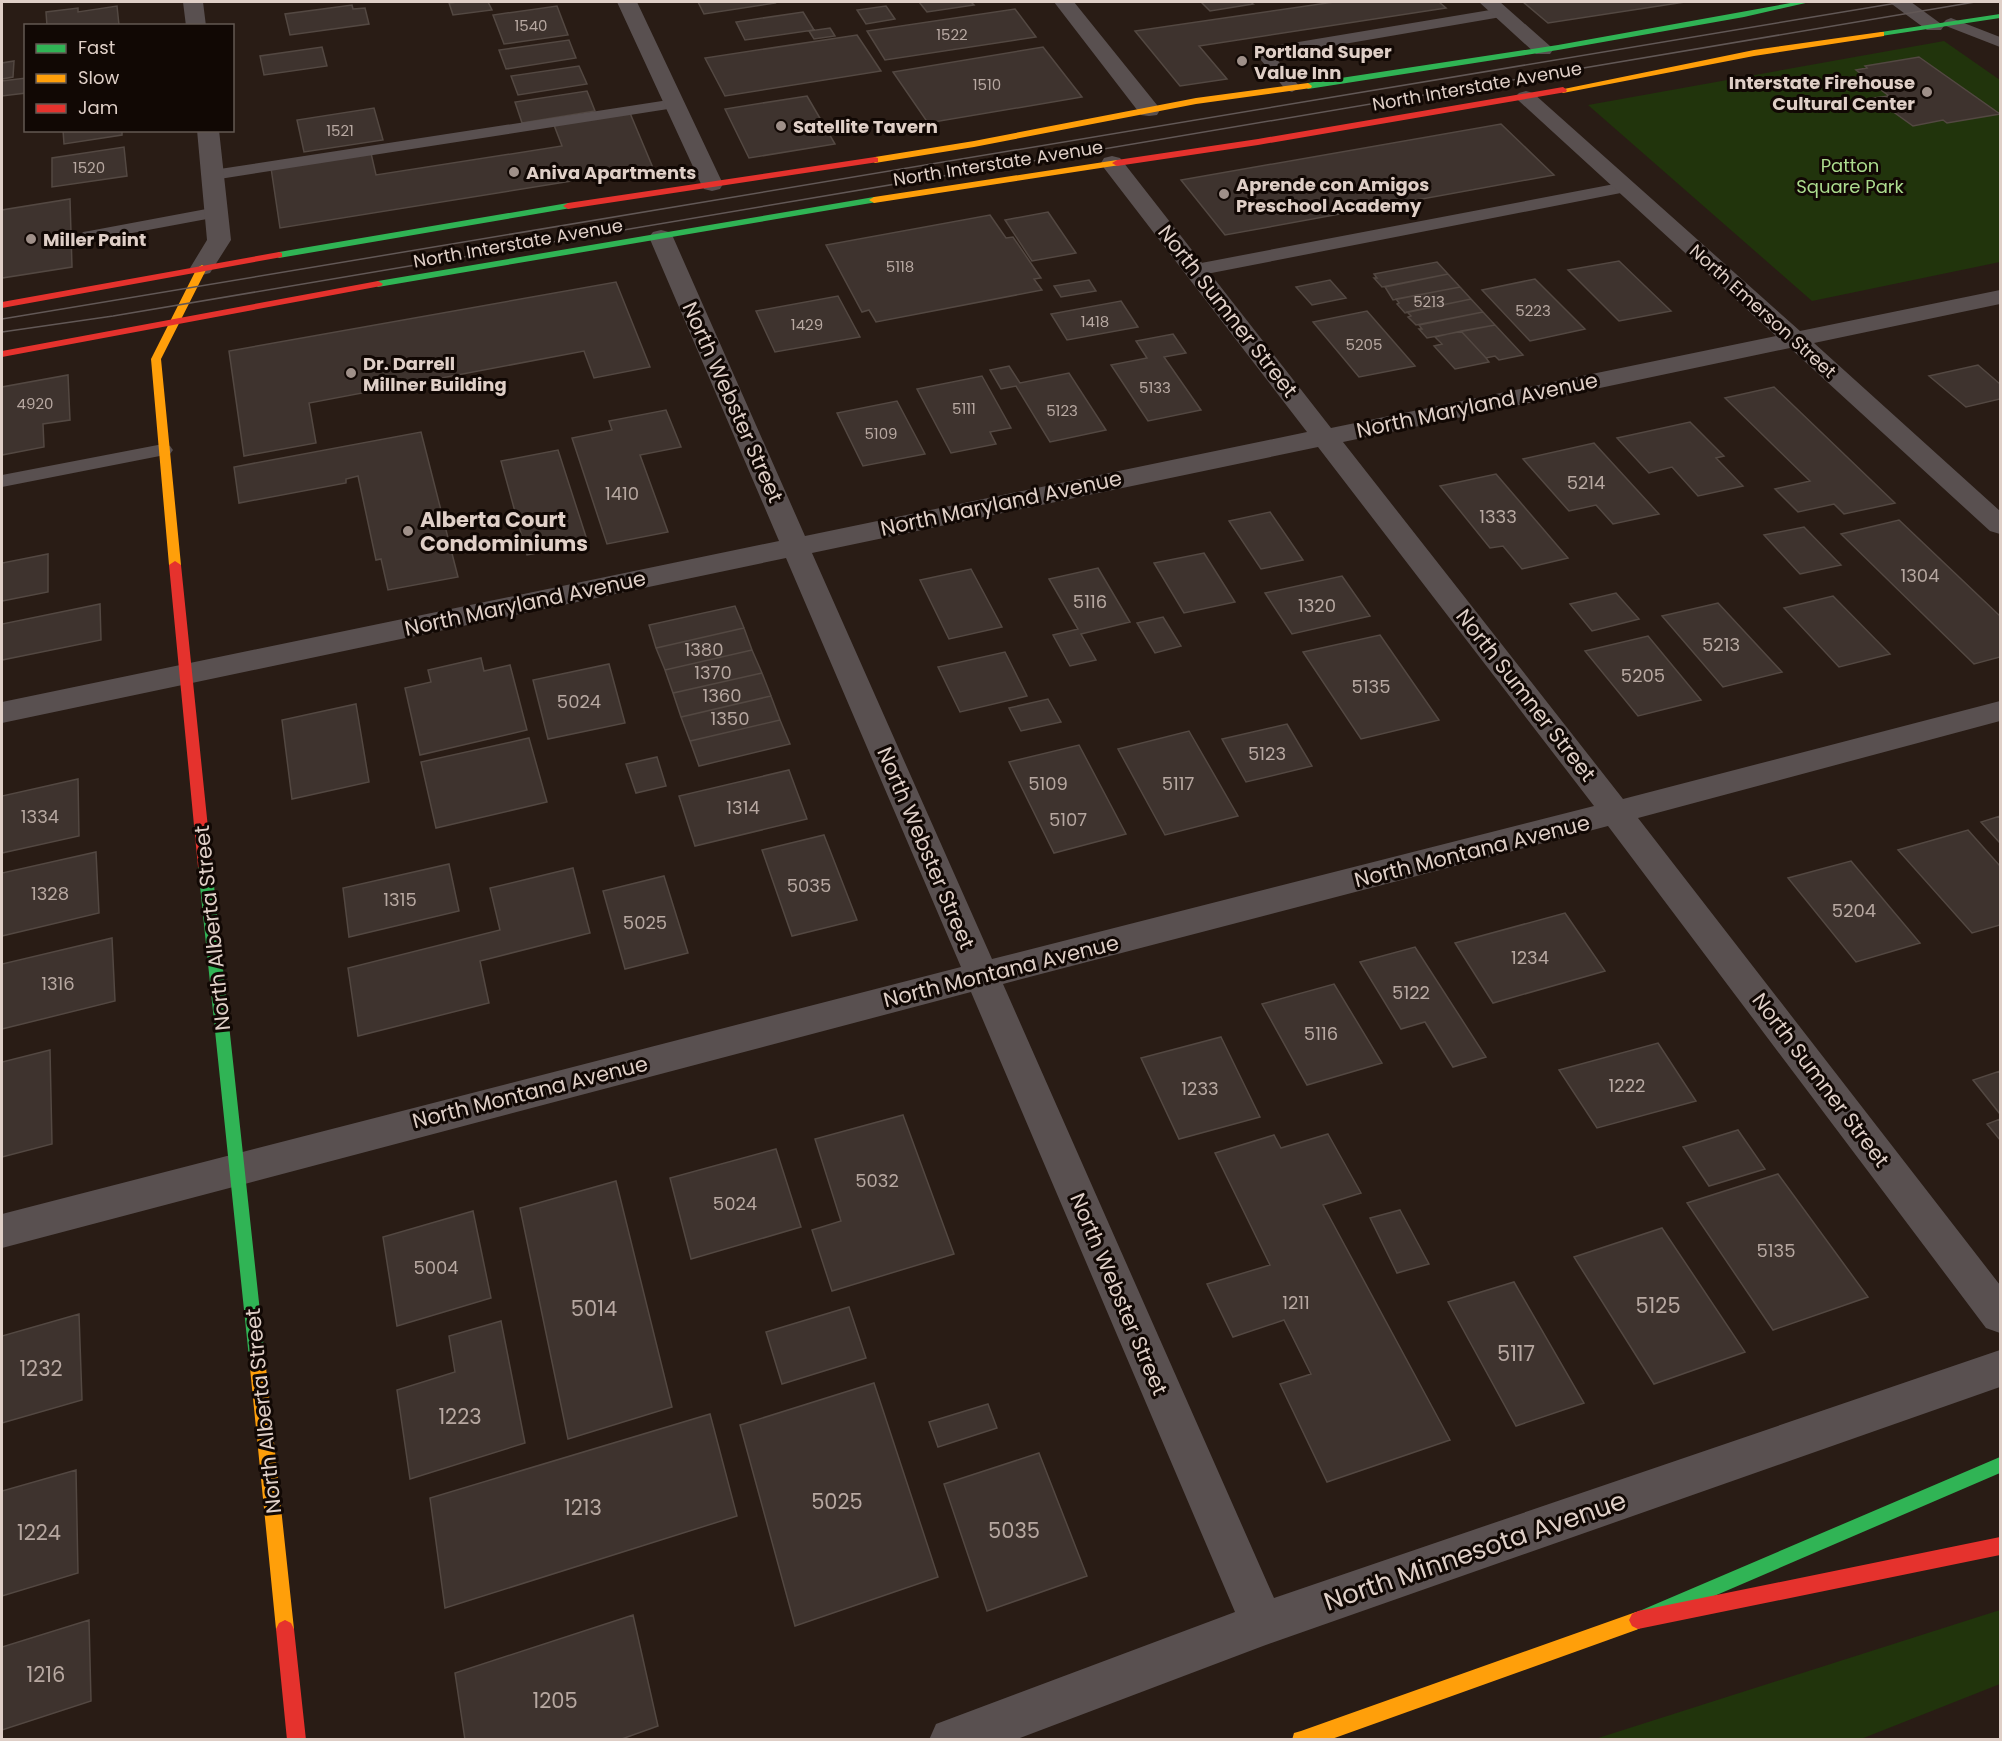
<svg xmlns="http://www.w3.org/2000/svg" width="2002" height="1741" font-family="Poppins,sans-serif">
<rect width="100%" height="100%" fill="#291c15"/>
<path fill="#21340c" d="M1944,41l56,39v182l-188,39 -224,-196z
M2000,1610v74l-139,55h-266z"/>
<path fill="#3e332e" stroke="#534842" stroke-width="1.5" d="M458,2h30l4,8 -39,5 -4,-12z
M698,2h76l1,1 -71,11z
M919,2h52l3,3 -47,7z
M1201,2h49l3,2 -43,7z
M1334,2h105l7,6 -247,38 28,33 -47,7 -45,-55z
M1523,2h162l-137,21z
M352,5l1,4 12,-1 4,16 -79,11 -5,-21z
M117,6l2,19 -72,1 -1,-14 32,-4v4z
M557,6l11,29 -64,9 -11,-29z
M886,6l9,13 -29,5 -9,-14z
M1015,9l21,28 -151,23 -18,-29z
M803,12l11,18 -69,10 -9,-18z
M830,28l5,8 -21,3 -5,-8z
M857,35l24,36 -156,25 -20,-38z
M569,40l7,18 -70,11 -7,-19z
M322,47l5,19 -63,9 -4,-19z
M1043,47l39,50 -154,26 -35,-51z
M1919,57l81,57 -53,9 -4,-3 -30,6 -39,-28 15,-2 -12,-9 -6,1 -11,-8 6,-2 -10,-8 11,-2 -2,-2z
M14,61l-1,16 -11,2v-16z
M579,66l8,18 -69,11 -7,-19z
M26,78v15l-24,3v-15z
M587,91l8,20 -73,12 -7,-21z
M807,96l28,48 -86,14 -24,-49z
M374,108l9,32 -79,12 -7,-32z
M630,113l23,55 -373,60 -9,-60 100,-15 5,22 186,-29 -8,-21z
M1501,124l53,51 -329,60 -44,-55z
M63,130h59v5l-58,9z
M124,147l3,29 -75,11v-29z
M70,199l2,68 -70,11v-68z
M1048,212l28,41 -44,8 -27,-41z
M990,215l16,23 7,-1 28,41 -7,1 8,11 -166,32 -7,-12 -7,2 -36,-67z
M1619,261l52,50 -52,10 -51,-51z
M1437,262l11,12 -66,13 -8,-9h3l-3,-4z
M1448,274l12,13 -67,13 -8,-13z
M1535,279l50,50 -55,12 -48,-51z
M1089,280l7,11 -35,6 -7,-11z
M1330,280l16,18 -34,7 -16,-18z
M616,282l34,85 -56,11 -10,-27 -275,52 7,40 -72,13 -15,-105z
M1460,287l11,12 -66,14 -8,-9 2,-1 -3,-4z
M838,296l22,41 -85,15 -19,-41z
M1471,299l12,13 -67,13 -8,-8 3,-1 -4,-4z
M1121,301l17,26 -71,13 -16,-26z
M1367,311l48,55 -56,11 -46,-55z
M1483,312l12,13 -68,13 -8,-9h3l-3,-4z
M1495,325l28,30 -24,5 -4,-4 -9,2 -25,-27z
M1461,331l25,27 3,4 -34,7 -21,-23 8,-2 -7,-7z
M1173,334l13,19 -22,4 37,53 -53,11 -37,-56 36,-7 -11,-17z
M1978,365l22,19v15l-34,8 -37,-31z
M1009,366l11,17 49,-10 37,57 -56,12 -34,-56 -15,3 -11,-19z
M68,375l2,45 -27,4 1,23 -42,8v-68z
M982,376l29,52 -21,4 6,12 -45,9 -34,-64z
M1774,387l121,116 -51,11 -10,-10 -36,8 -23,-23 35,-8 -85,-83z
M897,401l28,53 -62,12 -26,-53z
M666,410l15,37 -41,8 28,77 -61,12 -35,-106 40,-8 -3,-9z
M1690,422l34,34 -8,2 27,28 -45,10 -26,-29 -23,6 -32,-35z
M421,432l37,145 -70,13 -7,-31 -5,1 -18,-84 -12,3v4l-107,20 -5,-36z
M1594,443l65,71 -46,10 -17,-19 -27,6 -46,-52z
M558,450l30,93 -61,12 -26,-94z
M1496,474l72,84 -46,11 -19,-23 -13,2 -50,-62z
M1270,512l33,48 -42,9 -32,-48z
M1899,520l101,96v41l-26,7 -133,-130z
M1804,527l37,38 -41,9 -36,-39z
M1204,553l31,49 -51,11 -30,-50z
M48,554v38l-46,9v-38z
M1098,568l32,54 -49,12 15,26 -26,6 -17,-31 25,-6 -29,-50z
M971,569l31,58 -53,12 -29,-59z
M1342,576l28,40 -78,18 -27,-41z
M1616,593l23,26 -47,12 -22,-27z
M1833,596l57,58 -51,13 -55,-59z
M1718,603l64,69 -59,15 -61,-71z
M100,604l1,36 -99,20v-36z
M735,606l9,22 -88,20 -7,-23z
M1163,617l18,29 -26,7 -18,-30z
M744,628l8,22 -87,20 -9,-22z
M1380,635l59,85 -78,19 -58,-87z
M1648,636l53,64 -63,16 -53,-65z
M752,650l10,23 -89,20 -8,-23z
M1005,652l22,44 -67,16 -22,-45z
M481,658l3,13 26,-6 17,65 -107,25 -15,-67 26,-6 -3,-12z
M609,664l16,59 -77,16 -15,-59z
M762,673l9,23 -90,21 -8,-24z
M771,696l9,24 -90,21 -9,-24z
M1048,699l13,23 -40,9 -12,-23z
M356,704l13,78 -77,17 -10,-79z
M780,720l10,24 -91,22 -9,-25z
M1287,724l25,42 -66,16 -24,-43z
M1189,731l49,85 -73,19 -47,-86z
M529,738l18,64 -111,26 -15,-66z
M1079,745l47,89 -72,19 -45,-91z
M657,757l9,29 -30,7 -10,-29z
M789,770l18,49 -112,27 -16,-50z
M78,779l1,57 -77,17v-57z
M2000,816v27l-19,-21z
M1968,830l32,36v59l-28,8 -74,-83z
M824,835l33,85 -65,16 -30,-86z
M96,852l3,61 -97,23v-63z
M1851,861l69,82 -64,19 -68,-84z
M449,864l10,47 -110,26 -6,-49z
M573,868l17,65 -110,28 9,42 -131,33 -10,-68 152,-38 -10,-42z
M664,876l24,77 -63,16 -22,-78z
M1565,913l40,58 -112,32 -38,-60z
M112,938l3,63 -113,28v-65z
M1415,947l71,110 -33,10 -28,-45 -24,7 -41,-67z
M1334,984l48,79 -75,22 -45,-81z
M1221,1037l39,80 -81,22 -38,-81z
M1658,1043l38,58 -99,27 -38,-58z
M50,1050l2,94 -50,13v-95z
M2000,1071v43l-27,-34z
M903,1115l51,139 -122,37 -20,-61 29,-9 -26,-82z
M2000,1119v21l-13,-16z
M1738,1130l27,39 -56,17 -26,-39z
M1328,1134l33,59 -38,12 127,235 -123,42 -47,-98 31,-10 -27,-54 -51,17 -26,-53 63,-19 -55,-112 59,-18 7,13z
M776,1149l25,78 -110,32 -21,-81z
M1778,1174l90,123 -95,33 -86,-127z
M616,1181l56,226 -104,32 -48,-231z
M1400,1210l29,54 -32,9 -27,-55z
M473,1211l18,87 -94,28 -14,-89z
M1662,1228l83,124 -91,32 -80,-127z
M1514,1282l70,121 -68,23 -68,-124z
M849,1307l17,51 -84,26 -16,-52z
M79,1314l3,86 -80,23v-87z
M501,1321l24,122 -115,36 -13,-89 58,-18 -6,-36z
M874,1383l64,194 -143,49 -55,-201z
M988,1404l9,24 -59,19 -9,-25z
M710,1414l27,102 -292,92 -15,-110z
M1039,1453l48,123 -100,35 -43,-127z
M76,1470l2,103 -76,23v-105z
M633,1615l25,111 -39,14h-154l-10,-67z
M89,1620l2,81 -89,29v-83z"/>
<g fill="none" stroke-linecap="round" stroke-linejoin="round">
<path fill="#595050" fill-rule="evenodd" d="M1502,8l8,5 -3,3 -233,40 26,31 -8,5 -6,-2 -31,-37 8,-5z
M1951,18l49,19v10l-54,-21 -3,-3 3,-3z
M675,99l8,5 -2,3 -468,73 -6,-1 -3,-4 3,-4 6,-1z
M1625,182l6,1 3,4 -3,4 -435,85 -7,-2 -2,-4 2,-4 7,-2z
M217,207l6,1 3,4 -3,4 -134,25 -6,-1 -3,-4 3,-4 6,-1z
M163,444l7,2 3,4 -3,4 -168,33v-12z"/>
<path fill="#595050" fill-rule="evenodd" d="M183,2h20l3,24h-20z
M617,2h20l86,182 -3,5 -8,2 -8,-2 -3,-5z
M1054,2h20l83,103 3,5 -3,5 -8,1 -8,-1z
M1479,2h21l50,44 3,4 -3,4h-14z
M1889,2h22l33,24 -3,4h-14z
M1526,91l7,2 267,238 200,-41v14l-186,39 186,168v23l-10,-3 -200,-183 -447,94 280,357 377,-98v20l-362,97 362,467v48l-14,-5 -378,-502 -605,158 271,614 726,-248v37l-737,259 -248,94h-86l7,-16 299,-112 -264,-620 -969,256v-34l959,-247 -175,-409 -784,165v-21l777,-161 -130,-304 4,-5 8,-2 8,2 4,5 132,299 502,-104 -203,-264 -3,-5 3,-5 8,-2 8,2 211,270 445,-92 -257,-235 -4,-4 4,-4zM1318,447l276,359 -602,153 -180,-406z
M197,130h22l12,110 -21,33 -8,2 -8,-2 -4,-5 17,-28z"/>
<path fill="#30b455" fill-rule="evenodd" d="M1796,2h14l-66,15 -186,33 -250,39 -4,-3 4,-3 250,-38z
M2000,14v4l-119,18 -4,-2 4,-2z
M874,197l5,3 -2,2 -499,85 -5,-3 5,-3z
M568,203l3,1v4l-292,50 -5,-3 5,-3z
M205,862l7,5 53,491 -2,5 -6,3 -6,-3 -2,-5 -51,-491z
M2000,1457v16l-358,154 -6,3 -6,-3 -3,-6 3,-6z"/>
<path fill="#ff9f0a" fill-rule="evenodd" d="M1881,32h3v4l-130,20 -191,37 -4,-3 195,-40z
M1308,83l4,3 -1,2 -115,16 -222,43 -99,16 -5,-3 5,-3 99,-16 222,-43z
M1117,160l3,1v4l-246,38 -5,-3 5,-3z
M202,265l5,3 -46,91 20,206 -6,4 -6,-4 -18,-206 46,-91z
M257,1350l6,3 2,5 29,271 -3,6 -6,3 -6,-3 -3,-6 -27,-271 2,-5z
M1636,1612l6,3 3,6 -3,6 -6,3 -307,110h-37l2,-7 7,-2z"/>
<path fill="#e5322d" fill-rule="evenodd" d="M1563,87l4,3 -1,2 -308,53 -141,21 -5,-3 5,-3 141,-21z
M875,157l3,1v4l-310,47 -5,-3 5,-3z
M279,252l3,1v4l-280,51v-6z
M378,281l5,3 -2,2 -379,71v-6z
M175,561l6,4 31,302 -7,5 -7,-5 -29,-302z
M2000,1537v18l-362,74 -6,-3 -3,-6 3,-6 6,-3z
M285,1620l6,3 3,6 12,111h-19l-11,-111 3,-6z"/>
<path stroke="#625856" stroke-width="1.5" d="M2,319l1901,-317
M2,332l111,-16 1862,-314"/>
</g>
<g fill="#9f9089" stroke="#110804" stroke-width="2">
<circle cx="1242" cy="61" r="6"/>
<circle cx="1927" cy="92" r="6"/>
<circle cx="781" cy="126" r="6"/>
<circle cx="514" cy="172" r="6"/>
<circle cx="1224" cy="194" r="6"/>
<circle cx="31" cy="239" r="6"/>
<circle cx="351" cy="373" r="6"/>
<circle cx="408" cy="531" r="6"/>
</g>
<g text-anchor="middle" dominant-baseline="central" stroke-width="6" stroke-linejoin="round" paint-order="stroke">
<g font-size="15" fill="#b7a8a1">
<text x="531" y="25">1540</text>
<text x="952" y="34">1522</text>
<text x="987" y="84">1510</text>
<text x="340" y="130">1521</text>
<text x="89" y="167">1520</text>
<text x="900" y="266">5118</text>
<text x="1429" y="301">5213</text>
<text x="1533" y="310">5223</text>
<text x="1095" y="321">1418</text>
<text x="807" y="324">1429</text>
<text x="1364" y="344">5205</text>
<text x="1155" y="387">5133</text>
<text x="35" y="403">4920</text>
<text x="964" y="408">5111</text>
<text x="1062" y="410">5123</text>
<text x="881" y="433">5109</text>
</g>
<g font-size="18" font-weight="bold" fill="#dfcfc7" stroke="#110804" text-anchor="start">
<text x="1254" y="51">Portland Super<tspan x="1254" dy="21">Value Inn</tspan></text>
<text x="1915" y="82" text-anchor="end">Interstate Firehouse<tspan x="1915" dy="21">Cultural Center</tspan></text>
<text x="793" y="126">Satellite Tavern</text>
<text x="526" y="172">Aniva Apartments</text>
<text x="1236" y="184">Aprende con Amigos<tspan x="1236" dy="21">Preschool Academy</tspan></text>
<text x="43" y="239">Miller Paint</text>
<text x="363" y="363">Dr. Darrell<tspan x="363" dy="21">Millner Building</tspan></text>
</g>
<g font-size="18" fill="#dfcfc7" stroke="#110804">
<text transform="translate(1477 86) rotate(-10)">North Interstate Avenue</text>
<text transform="translate(998 163) rotate(-9)">North Interstate Avenue</text>
<text transform="translate(518 243) rotate(-10)">North Interstate Avenue</text>
<text transform="translate(1763 311) rotate(42)">North Emerson Street</text>
</g>
<g font-size="18" fill="#addd8f" stroke="#110804">
<text x="1850" y="165">Patton<tspan x="1850" dy="21">Square Park</tspan></text>
</g>
<g font-size="18" fill="#b7a8a1">
<text x="1586" y="482">5214</text>
<text x="622" y="493">1410</text>
<text x="1498" y="516">1333</text>
<text x="1920" y="575">1304</text>
<text x="1090" y="601">5116</text>
<text x="1317" y="605">1320</text>
<text x="1721" y="644">5213</text>
<text x="704" y="649">1380</text>
<text x="713" y="672">1370</text>
<text x="1643" y="675">5205</text>
<text x="1371" y="686">5135</text>
<text x="722" y="695">1360</text>
<text x="579" y="701">5024</text>
<text x="730" y="718">1350</text>
<text x="1267" y="753">5123</text>
<text x="1048" y="783">5109</text>
<text x="1178" y="783">5117</text>
<text x="743" y="807">1314</text>
<text x="40" y="816">1334</text>
<text x="1068" y="819">5107</text>
<text x="809" y="885">5035</text>
<text x="50" y="893">1328</text>
<text x="400" y="899">1315</text>
<text x="1854" y="910">5204</text>
<text x="645" y="922">5025</text>
<text x="1530" y="957">1234</text>
<text x="58" y="983">1316</text>
<text x="1411" y="992">5122</text>
<text x="1321" y="1033">5116</text>
<text x="1627" y="1085">1222</text>
<text x="1200" y="1088">1233</text>
<text x="877" y="1180">5032</text>
<text x="735" y="1203">5024</text>
<text x="1776" y="1250">5135</text>
<text x="436" y="1267">5004</text>
<text x="1296" y="1302">1211</text>
</g>
<g font-size="21" fill="#dfcfc7" stroke="#110804">
<text transform="translate(1228 311) rotate(52)">North Sumner Street</text>
<text transform="translate(733 402) rotate(66)">North Webster Street</text>
<text transform="translate(1477 405) rotate(-12)">North Maryland Avenue</text>
<text transform="translate(1001 503) rotate(-12)">North Maryland Avenue</text>
<text transform="translate(525 603) rotate(-12)">North Maryland Avenue</text>
<text transform="translate(1526 695) rotate(52)">North Sumner Street</text>
<text transform="translate(926 848) rotate(67)">North Webster Street</text>
<text transform="translate(1472 851) rotate(-14)">North Montana Avenue</text>
<text transform="translate(212 928) rotate(-96)">North Alberta Street</text>
<text transform="translate(1001 971) rotate(-14)">North Montana Avenue</text>
<text transform="translate(1821 1080) rotate(53)">North Sumner Street</text>
<text transform="translate(530 1092) rotate(-14)">North Montana Avenue</text>
<text transform="translate(1119 1294) rotate(67)">North Webster Street</text>
<text transform="translate(263 1411) rotate(-96)">North Alberta Street</text>
</g>
<g font-size="21" font-weight="bold" fill="#dfcfc7" stroke="#110804" text-anchor="start">
<text x="420" y="519">Alberta Court<tspan x="420" dy="24">Condominiums</tspan></text>
</g>
<g font-size="21" fill="#b7a8a1">
<text x="1658" y="1305">5125</text>
<text x="594" y="1308">5014</text>
<text x="1516" y="1353">5117</text>
<text x="41" y="1368">1232</text>
<text x="460" y="1416">1223</text>
<text x="837" y="1501">5025</text>
<text x="583" y="1507">1213</text>
<text x="1014" y="1530">5035</text>
<text x="39" y="1532">1224</text>
<text x="46" y="1674">1216</text>
<text x="555" y="1700">1205</text>
</g>
<g font-size="26" fill="#dfcfc7" stroke="#110804">
<text transform="translate(1475 1551) rotate(-19)">North Minnesota Avenue</text>
</g>
</g>
<rect width="2002" height="1741" fill="none" stroke="#dfcfc7" stroke-width="6"/>
<rect x="24" y="24" width="210" height="108" fill="#110804" stroke="#635852" stroke-width="1.5"/>
<rect x="36" y="44" width="30" height="9" fill="#30b455" stroke="#635852" stroke-width="1.5"/>
<text x="78" y="54" font-size="18" fill="#dfcfc7">Fast</text>
<rect x="36" y="74" width="30" height="9" fill="#ff9f0a" stroke="#635852" stroke-width="1.5"/>
<text x="78" y="84" font-size="18" fill="#dfcfc7">Slow</text>
<rect x="36" y="104" width="30" height="9" fill="#e5322d" stroke="#635852" stroke-width="1.5"/>
<text x="78" y="114" font-size="18" fill="#dfcfc7">Jam</text>
</svg>
